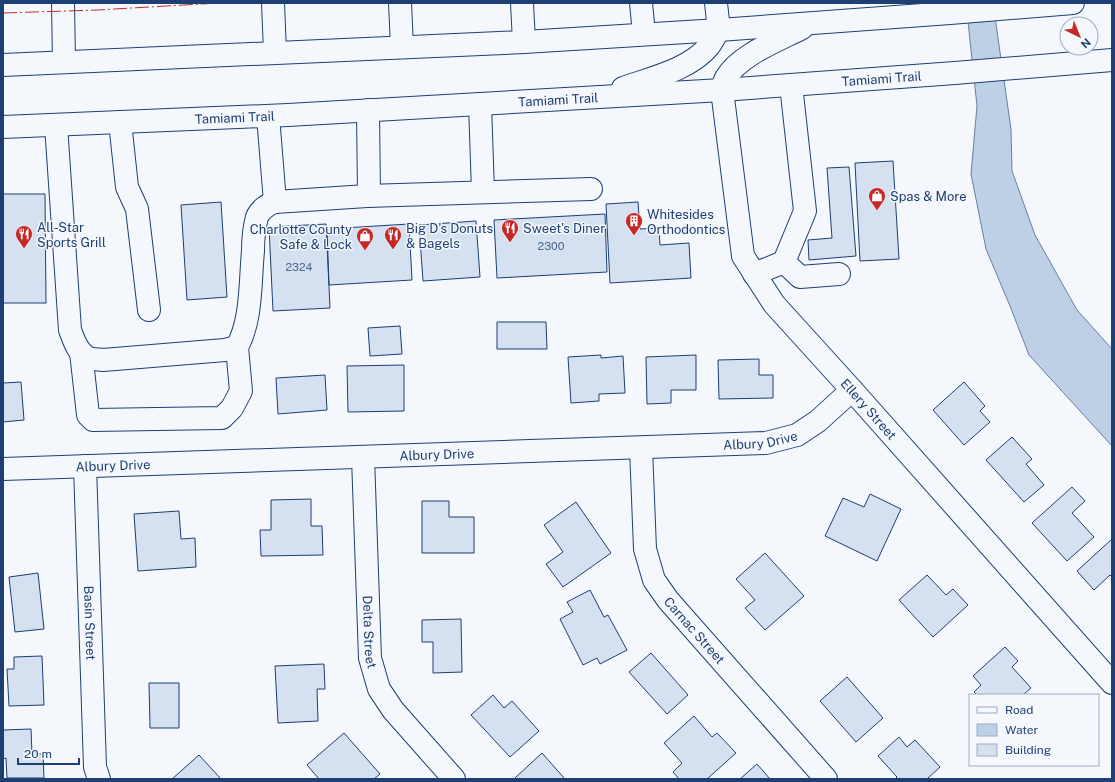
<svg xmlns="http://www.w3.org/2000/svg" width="1115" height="782" font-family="'Public Sans',sans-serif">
<rect width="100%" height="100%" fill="#f4f7fb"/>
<path fill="#bed0e5" stroke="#687fa3" d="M966,3h27l18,126 1,42 23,64 42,75 35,39v97l-83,-91 -19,-49 -24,-57 -15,-75 6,-68z"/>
<path fill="#d5e0f0" stroke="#1d3f73" d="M893,161l6,98 -39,2 -5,-98z
M849,167l7,89 -47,4 -1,-20 24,-2 -5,-70z
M3,194h42l1,109h-43z
M221,202l6,95 -40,3 -6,-95z
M638,202l2,27 19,-1 1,17 29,-2 2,35 -81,5 -4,-79z
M605,214l2,58 -110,6 -3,-58z
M476,221l4,56 -57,4 -4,-56z
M326,224l4,84 -57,3 -4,-84z
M409,224l3,56 -83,5 -2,-56z
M497,322h49l1,27h-50z
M400,326l2,28 -32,2 -2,-28z
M601,355v3l22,-2 2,37 -26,1v7l-28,2 -3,-46z
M696,355v35h-25v13l-24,1 -1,-47z
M759,359v16h14v23l-54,1 -1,-39z
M404,365v46l-56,1 -1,-46z
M325,375l2,35 -49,4 -2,-36z
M21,382l3,38 -21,2v-39z
M964,382l21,24 -5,5 10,11 -26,23 -31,-35z
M1012,437l20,22 -6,5 18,21 -20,17 -38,-42z
M1072,487l13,14 -13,12 22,24 -27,24 -35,-38z
M870,494l31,15 -24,52 -52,-25 18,-38 21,9z
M311,499v27h11l1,29 -62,1 -1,-26h11v-30z
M422,501h27v16h25v36h-52z
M576,502l35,51 -48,34 -17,-23 17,-12 -19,-27z
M179,511l2,28 14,-1 1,29 -58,4 -4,-57z
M1112,539v38l-2,-2 -16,15 -17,-19z
M765,553l39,43 -39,34 -20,-22 10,-8 -19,-21z
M38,573l6,56 -29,3 -6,-55z
M927,575l19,20 7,-6 15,16 -35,32 -34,-37z
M590,590l14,27 4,-2 19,35 -27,14 -3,-6 -14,7 -23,-46 13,-7 -6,-10z
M461,619l1,53 -29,1v-31h-11v-22z
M1005,647l13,14 -6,6 19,21 -8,7h-46l-3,-3 7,-7 -8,-9z
M651,653l37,42 -21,19 -38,-42z
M42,656l2,49 -35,1 -2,-37h7v-12z
M324,664l1,25h-8l1,32 -40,2 -3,-57z
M847,677l36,41 -27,24 -36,-41z
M149,683h30v45h-29z
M493,695l11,13 8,-7 27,30 -29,26 -39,-42z
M694,716l18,21 5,-4 19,20 -29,26h-28l-6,-7 9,-9 -18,-20z
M31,729l1,25h11l1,24h-37l-1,-20 -3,1v-29z
M344,733l36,41 -6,5h-55l-12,-14z
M899,737l8,10 8,-7 25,27 -13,12h-32l2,-2 -19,-21z
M542,753l23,26h-49l-1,-1z
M199,755l22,24h-49z
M757,764l13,15h-30z"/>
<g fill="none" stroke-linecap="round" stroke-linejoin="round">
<defs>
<g id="minor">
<path d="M63,3l1,59"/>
<path d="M273,3l2,49"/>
<path d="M400,3l2,44"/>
<path d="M522,3l2,39"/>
<path d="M641,3l3,31"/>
<path d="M716,3l3,27"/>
<path id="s1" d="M722,90l21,166 31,48 78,86 260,293"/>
<path d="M480,104l3,88"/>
<path d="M368,110l1,86"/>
<path d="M268,116l7,86 92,-6 224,-7"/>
<path d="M120,122l7,65 10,22 12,101"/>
<path d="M56,125l14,205c4,10 7,22 17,27 4,3 12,2 16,3l122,-10 12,-3c15,-27 13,-65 16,-96 0,-11 1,-23 4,-34 3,-7 11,-13 18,-15"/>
<path d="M784,262l16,15 39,-3"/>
<path d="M754,274l30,-12 21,-51 -14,-126"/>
<path d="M81,352l7,63 5,5 129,-2 10,-10 9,-17 -4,-44"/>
<path id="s2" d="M641,448l4,101 9,31 14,20 158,179"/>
<path id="s3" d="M363,457l7,201 9,31 14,21 61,69"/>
<path id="s4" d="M85,466l10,301 4,12"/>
<path id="s5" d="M3,469l763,-26 31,-8 21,-14 34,-31"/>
</g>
<g id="major">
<path d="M3,65l521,-23 195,-12 231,-17 123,-10"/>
<path d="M623,88c28,-10 66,-18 86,-42 4,-5 6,-11 10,-16"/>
<path d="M722,90c1,-4 2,-9 4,-12 13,-23 53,-38 76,-50"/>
<path id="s6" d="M3,127l285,-12 434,-25 233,-17 157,-13"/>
</g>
</defs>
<use href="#minor" stroke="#1d3f73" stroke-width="24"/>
<use href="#major" stroke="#1d3f73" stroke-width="24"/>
<use href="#minor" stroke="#f4f7fb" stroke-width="22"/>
<use href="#major" stroke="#f4f7fb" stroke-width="22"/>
<path stroke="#c62828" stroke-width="1" stroke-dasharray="14 3 2 3" stroke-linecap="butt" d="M3,13l94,-3 122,-7"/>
</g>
<defs>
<symbol id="shop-pin" viewBox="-11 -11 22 30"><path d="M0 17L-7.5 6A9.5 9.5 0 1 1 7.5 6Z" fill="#c62828" stroke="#f4f7fb"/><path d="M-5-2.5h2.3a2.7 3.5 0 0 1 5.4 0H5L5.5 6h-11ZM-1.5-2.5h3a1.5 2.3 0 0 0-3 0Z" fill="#fff"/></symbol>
<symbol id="building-pin" viewBox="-11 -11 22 30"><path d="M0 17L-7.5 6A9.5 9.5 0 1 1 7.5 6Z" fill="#c62828" stroke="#f4f7fb"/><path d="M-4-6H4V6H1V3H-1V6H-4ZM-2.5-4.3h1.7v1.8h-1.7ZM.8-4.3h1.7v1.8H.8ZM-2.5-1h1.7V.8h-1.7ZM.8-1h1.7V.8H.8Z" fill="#fff"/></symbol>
<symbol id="restaurant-pin" viewBox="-11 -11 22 30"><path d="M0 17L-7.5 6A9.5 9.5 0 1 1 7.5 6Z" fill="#c62828" stroke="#f4f7fb"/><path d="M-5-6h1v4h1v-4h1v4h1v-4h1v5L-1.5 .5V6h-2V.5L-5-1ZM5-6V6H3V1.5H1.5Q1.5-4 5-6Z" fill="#fff"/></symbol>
</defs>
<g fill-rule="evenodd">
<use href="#shop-pin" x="867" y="186" width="20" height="27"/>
<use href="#building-pin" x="624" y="211" width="20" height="27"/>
<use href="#restaurant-pin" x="500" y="218" width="20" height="27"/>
<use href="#restaurant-pin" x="14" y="224" width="20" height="27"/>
<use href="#restaurant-pin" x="383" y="225" width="20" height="27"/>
<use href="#shop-pin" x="355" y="226" width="20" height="27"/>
</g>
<g text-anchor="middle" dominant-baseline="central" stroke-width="3" stroke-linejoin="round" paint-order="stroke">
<g font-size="11" fill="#4b6792">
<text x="551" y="246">2300</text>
<text x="299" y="267">2324</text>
</g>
<g font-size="13" fill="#1d3f73" stroke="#f4f7fb">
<text stroke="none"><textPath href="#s6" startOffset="880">Tamiami Trail</textPath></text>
<text stroke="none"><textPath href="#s6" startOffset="556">Tamiami Trail</textPath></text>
<text stroke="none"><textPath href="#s6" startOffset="232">Tamiami Trail</textPath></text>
<text stroke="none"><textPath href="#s1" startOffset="366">Ellery Street</textPath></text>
<text stroke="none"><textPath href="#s5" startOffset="758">Albury Drive</textPath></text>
<text stroke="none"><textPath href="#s5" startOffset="434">Albury Drive</textPath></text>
<text stroke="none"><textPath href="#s5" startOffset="110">Albury Drive</textPath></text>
<text stroke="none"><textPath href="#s4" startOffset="157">Basin Street</textPath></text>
<text stroke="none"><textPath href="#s2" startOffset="198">Carnac Street</textPath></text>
<text stroke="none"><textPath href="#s3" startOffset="175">Delta Street</textPath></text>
</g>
<g font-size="13" fill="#1d3f73" stroke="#f4f7fb" text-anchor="start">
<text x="890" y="196">Spas &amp; More</text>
<text x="647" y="214">Whitesides<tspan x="647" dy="15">Orthodontics</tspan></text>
<text x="37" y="227">All-Star<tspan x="37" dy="15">Sports Grill</tspan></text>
<text x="406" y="228">Big D's Donuts<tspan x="406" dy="15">&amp; Bagels</tspan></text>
<text x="523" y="228">Sweet's Diner</text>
<text x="352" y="229" text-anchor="end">Charlotte County<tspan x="352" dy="15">Safe &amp; Lock</tspan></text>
</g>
</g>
<rect width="1115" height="782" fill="none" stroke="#1d3f73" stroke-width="8"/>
<rect x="969" y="694" width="130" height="72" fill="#f4f7fb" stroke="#9eadc5"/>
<rect x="977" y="707" width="20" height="6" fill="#f4f7fb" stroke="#9eadc5"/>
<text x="1005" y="714" font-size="12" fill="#1d3f73">Road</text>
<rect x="977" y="724" width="20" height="12" fill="#bed0e5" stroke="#9eadc5"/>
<text x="1005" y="734" font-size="12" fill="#1d3f73">Water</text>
<rect x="977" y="744" width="20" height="12" fill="#d5e0f0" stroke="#9eadc5"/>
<text x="1005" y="754" font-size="12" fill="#1d3f73">Building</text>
<g transform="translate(1079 36) rotate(137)"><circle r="19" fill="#f4f7fb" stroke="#9eadc5"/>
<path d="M0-3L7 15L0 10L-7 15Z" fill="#c62828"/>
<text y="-6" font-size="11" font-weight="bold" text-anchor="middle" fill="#1d3f73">N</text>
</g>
<path d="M18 758v6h61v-6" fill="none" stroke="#1d3f73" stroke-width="2"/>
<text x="24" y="758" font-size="12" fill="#1d3f73" stroke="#f4f7fb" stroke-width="3" paint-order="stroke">20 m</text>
</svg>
